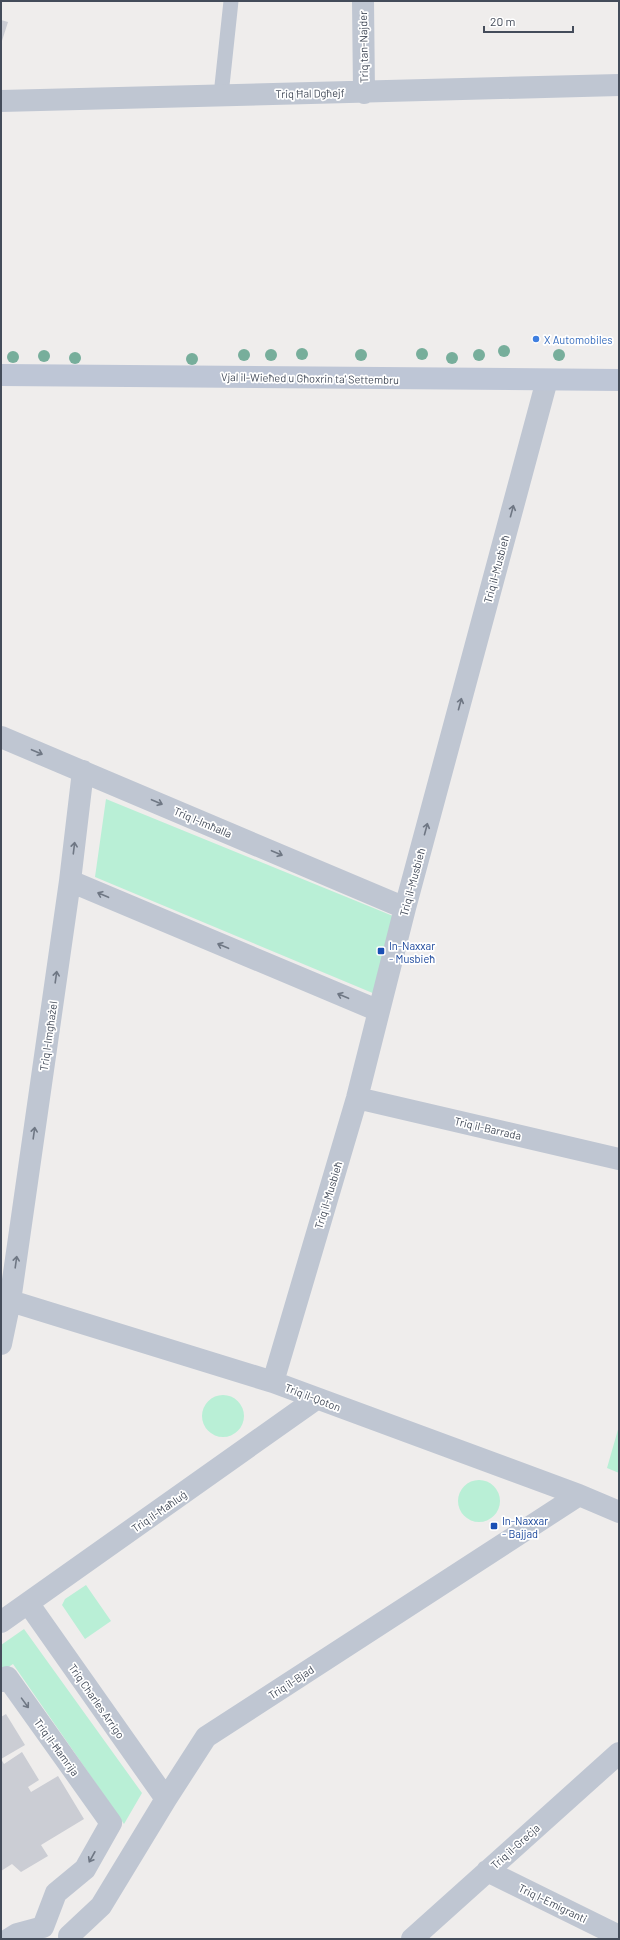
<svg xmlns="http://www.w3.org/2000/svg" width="620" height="1940" font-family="Barlow,sans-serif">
<rect width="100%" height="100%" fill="#efedec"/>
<path fill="#b9efd6" d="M106,799l287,117 -18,78 -280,-117z
M202 1416a21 21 0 1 1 42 0a21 21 0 1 1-42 0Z
M619,1426v47l-12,-5z
M458 1501a21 21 0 1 1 42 0a21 21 0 1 1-42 0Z
M86,1585l25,36 -26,18 -23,-34 3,-6z
M24,1629l118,164 -18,31 -111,-160 -12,8v-27z"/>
<path fill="#cbcdd4" d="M1,20l7,2 -7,22z
M6,1714l19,31 -24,14 3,5 18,-12 17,28 -11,7 3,5 27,-16 26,43 -43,26 7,11 -27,16 -9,-8 -11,7v-154z"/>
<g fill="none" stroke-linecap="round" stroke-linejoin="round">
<path stroke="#bfc6d2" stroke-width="15" d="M221,95l10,-94"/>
<path stroke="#bfc6d2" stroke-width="22" d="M363,1l1,92
M1,101l618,-16
M1,737l404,171
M70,881l309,130
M357,1098l262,61
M1,1298l272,84 306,113 40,17
M1,1344l9,-43 60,-420 13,-110
M273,1382l84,-284 48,-190 142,-528
M28,1603l138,196
M1,1622l315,-223
M1,1681l6,-4 104,146 -26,46 -29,24 -13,34
M487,1871l132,65
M69,1936l32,-30 65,-107 40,-62 373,-242
M9,1939l8,-5 26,-7
M412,1939l207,-186"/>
<path stroke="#bec6d6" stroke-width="22" d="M1,375l618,5"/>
</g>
<g fill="#77ae9b">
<circle cx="504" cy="351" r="6"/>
<circle cx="302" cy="354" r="6"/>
<circle cx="422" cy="354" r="6"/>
<circle cx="244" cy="355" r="6"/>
<circle cx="271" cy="355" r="6"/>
<circle cx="361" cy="355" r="6"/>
<circle cx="479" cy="355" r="6"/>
<circle cx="559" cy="355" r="6"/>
<circle cx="44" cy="356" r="6"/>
<circle cx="13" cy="357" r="6"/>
<circle cx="75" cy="358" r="6"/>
<circle cx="452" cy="358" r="6"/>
<circle cx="192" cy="359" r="6"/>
</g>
<defs><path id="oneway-shaft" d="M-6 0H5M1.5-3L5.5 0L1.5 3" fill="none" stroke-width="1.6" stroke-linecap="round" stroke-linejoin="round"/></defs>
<g stroke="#6f7784">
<use href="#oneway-shaft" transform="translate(512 511) rotate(-75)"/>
<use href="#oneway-shaft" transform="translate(460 704) rotate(-75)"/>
<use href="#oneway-shaft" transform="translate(37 752) rotate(23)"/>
<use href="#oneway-shaft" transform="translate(157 802) rotate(23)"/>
<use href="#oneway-shaft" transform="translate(426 829) rotate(-75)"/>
<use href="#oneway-shaft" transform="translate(74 848) rotate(-83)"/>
<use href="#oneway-shaft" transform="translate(277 853) rotate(23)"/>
<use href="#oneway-shaft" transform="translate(103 895) rotate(-157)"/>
<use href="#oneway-shaft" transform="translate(223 946) rotate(-157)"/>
<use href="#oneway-shaft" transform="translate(56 977) rotate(-82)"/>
<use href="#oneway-shaft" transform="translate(343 996) rotate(-157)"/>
<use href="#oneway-shaft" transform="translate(34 1133) rotate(-82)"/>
<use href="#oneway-shaft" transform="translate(16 1262) rotate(-82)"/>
<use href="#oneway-shaft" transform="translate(25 1703) rotate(54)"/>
<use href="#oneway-shaft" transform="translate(92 1857) rotate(119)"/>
</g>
<circle fill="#3f7fe0" stroke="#fff" stroke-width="1.5" cx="536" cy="339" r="4"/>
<g fill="#1a4fb4" stroke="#fff" stroke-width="1.5">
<rect x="377" y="947" width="8" height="8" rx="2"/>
<rect x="490" y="1522" width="8" height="8" rx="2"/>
</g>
<g text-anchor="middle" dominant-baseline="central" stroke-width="3.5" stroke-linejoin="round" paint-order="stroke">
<g font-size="11" fill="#444c5a" stroke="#fff">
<text transform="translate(363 47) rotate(-91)">Triq tan-Najder</text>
<text transform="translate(310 93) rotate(-1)">Triq Ħal Dgħejf</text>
<text transform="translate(310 378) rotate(1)">Vjal il-Wieħed u Għoxrin ta' Settembru</text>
<text transform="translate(496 569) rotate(-75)">Triq il-Musbieħ</text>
<text transform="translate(203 822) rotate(23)">Triq l-Imħalla</text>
<text transform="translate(412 882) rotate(-75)">Triq il-Musbieħ</text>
<text transform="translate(48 1036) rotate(-82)">Triq l-Imgħażel</text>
<text transform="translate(488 1128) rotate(13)">Triq il-Barrada</text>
<text transform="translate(328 1195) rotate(-73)">Triq il-Musbieħ</text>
<text transform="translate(313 1397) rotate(21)">Triq il-Qoton</text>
<text transform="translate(159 1511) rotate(-35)">Triq il-Maħluġ</text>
<text transform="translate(291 1682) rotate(-33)">Triq il-Bjad</text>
<text transform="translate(97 1701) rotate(55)">Triq Charles Arrigo</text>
<text transform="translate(57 1747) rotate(54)">Triq il-Ħamrija</text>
<text transform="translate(515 1846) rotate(-42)">Triq il-Greċja</text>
<text transform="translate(553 1903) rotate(26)">Triq l-Emigranti</text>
</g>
<g font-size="11" fill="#366cbe" stroke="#fff" text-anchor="start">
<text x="544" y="339">X Automobiles</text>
</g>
<g font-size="11" fill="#164399" stroke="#fff" text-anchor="start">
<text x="389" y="945">In-Naxxar<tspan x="389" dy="13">- Musbieħ</tspan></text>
<text x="502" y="1520">In-Naxxar<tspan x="502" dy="13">- Bajjad</tspan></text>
</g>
</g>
<rect width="620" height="1940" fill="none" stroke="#444c5a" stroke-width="4"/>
<path d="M484 26v6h89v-6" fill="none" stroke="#444c5a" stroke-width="2"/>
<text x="490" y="26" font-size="12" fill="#444c5a" stroke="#ffffff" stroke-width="3" paint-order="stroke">20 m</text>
</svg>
